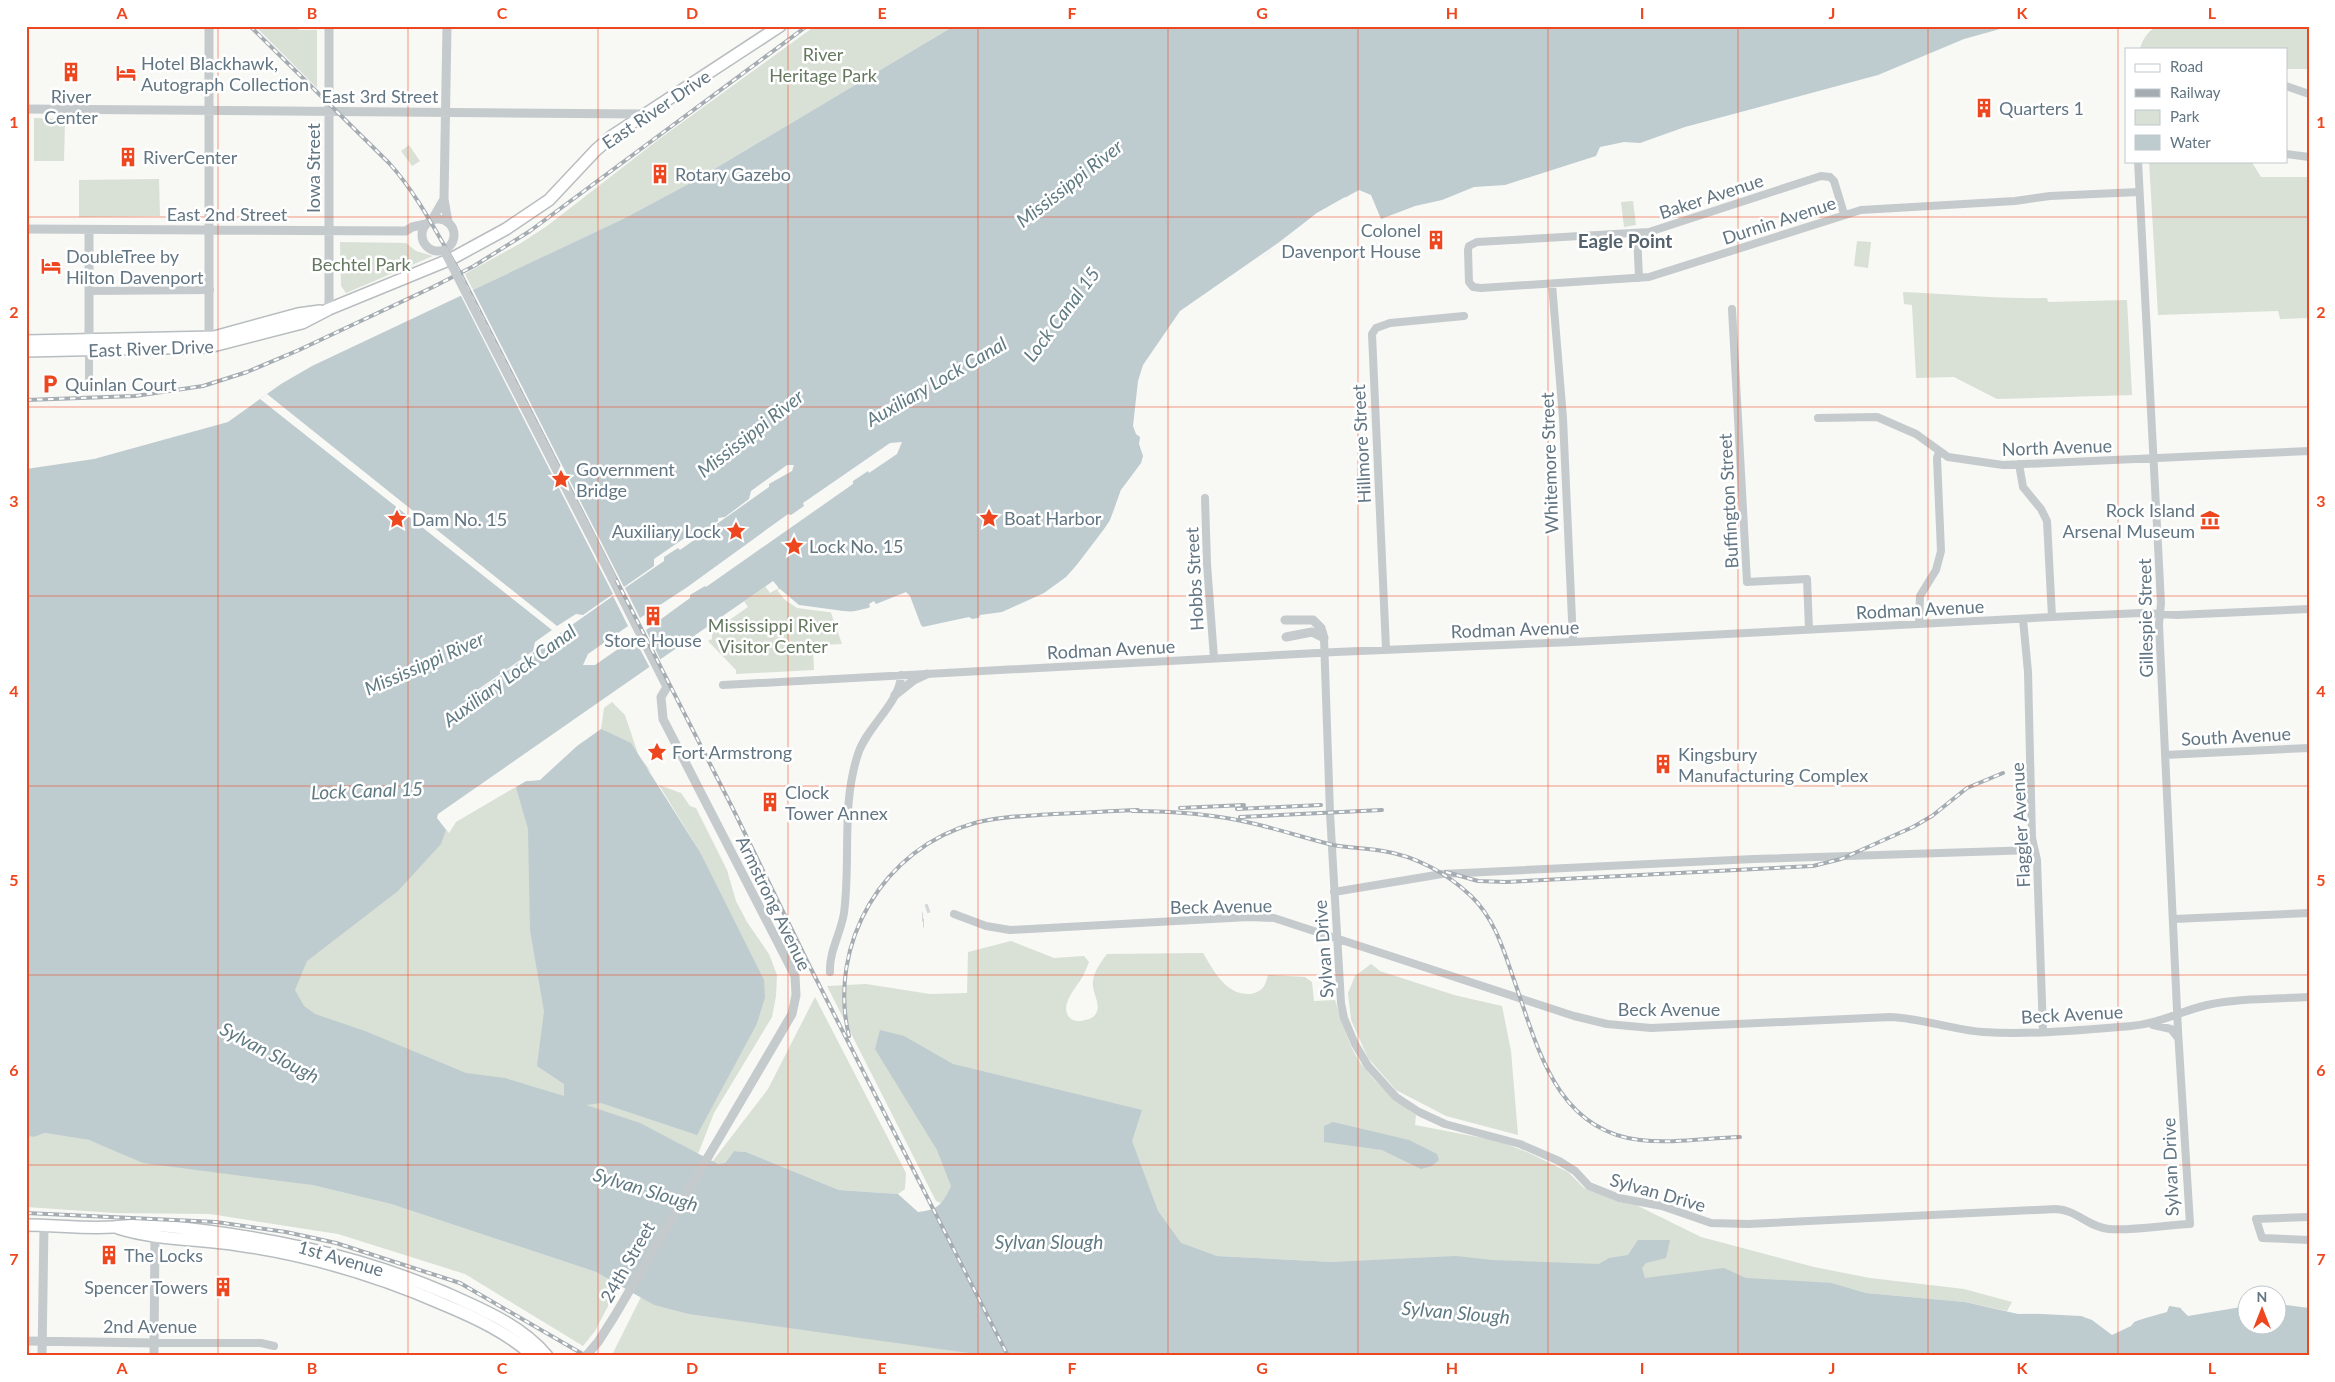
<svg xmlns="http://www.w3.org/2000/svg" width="2335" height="1382" font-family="Lato,sans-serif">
<rect width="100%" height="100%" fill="#f8f8f5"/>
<path fill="#d9e0d5" d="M255,26h37l8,4h17v58z
M815,26h139l-260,155 -69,37 -152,72 -8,-16 56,-31 26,-17 111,-86z
M2161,26h148v43h-23v-20h-146c3,-11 9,-21 21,-23z
M34,118l31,1 -1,42h-30z
M409,145l11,16 -8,5 -11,-15z
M2149,161h102l10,16h48v141l-29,1 -2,-8 -120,4z
M159,179l1,37 -81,1v-37z
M1633,201l3,24 -12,2 -3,-25z
M1857,241l14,1 -3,26 -14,-2z
M340,242l66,1 10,8 17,5 -87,37 -5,-7z
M1903,292c48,2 96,7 144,6l1,4 79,-2 5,95 -135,4 -43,-22 -38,1 -4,-73 -8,-1z
M765,586l5,7 9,-5 8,10 43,12 12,34 -19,1v4l-10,1 1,20 -78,4v-4l-28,-29 4,-2v-7l36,-25 -4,-6z
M612,702l13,13 13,39 13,18 -50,-43 3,-21z
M526,781l188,322 43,-79 8,-26 -65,-146 -41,-67 22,8 9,13 6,2 31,62 9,31 11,21 22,32 8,21 -1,21 -4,21 -58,96 -16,41 -389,-130 -41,-57 170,-147 11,13 7,-11z
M1011,941l43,17 30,-2 5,6c-2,5 -4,10 -6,14 -6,11 -25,30 -13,42 3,3 7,3 11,3 5,-1 11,-2 14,-6 8,-10 -4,-22 -2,-34 1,-10 8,-19 14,-27l96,-1c11,18 23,43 48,41 5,-1 11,-4 13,-8 2,-3 3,-8 4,-11l37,2 7,5 2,19 21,-1c5,15 10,33 17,48 13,28 39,48 64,67l-1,10 83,16 31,12 39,19 16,16 34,14 18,3 65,32 113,30 56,11 94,11 48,13 -5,9 -42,-9 -99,-9 -34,-10 -17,4 -598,-31 -266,-70 -8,18 -7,-3 -109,-215 39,-2 64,10 37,-1 1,-41z
M1371,964l9,7 74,24 48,11 9,45 7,84 -72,-19 -50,-26 -28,-32 -17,-38 -3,-27 7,-17z
M815,997l91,176 -1,16 -7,5 -59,-4 -93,-38 -12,-1 -10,13 -6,1 -6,-3 56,-73z
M45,1133l44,7 27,10 196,35 79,19 205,68 23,13 -24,46 -12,15 -118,-72 -127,-40 -128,-20 -95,-1 -89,-6v-71l8,1z
M641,1297l13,8 336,51 -378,-1z"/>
<path fill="#becbcf" d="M954,26h1107l-61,3 -36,10 -86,36 -193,52 -45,16 -16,-1 -24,5 -4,9 -91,29 -31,2 -32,13 -27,6 -34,13 -10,-24 -12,-5 -42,23 -50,41 -85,57 -40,61 -7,55 5,10 5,16 -2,10 -22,27 -10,30 -45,59 -24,18 -37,16 -33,6 -3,-2 -51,11 -10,-32c-14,-2 -24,7 -37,12 -14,6 -59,4 -74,-2 -11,-4 -16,-17 -24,-25l-335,233 -1,4 9,12 -5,14 -43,47 -91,70 -12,29 9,16 11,8 50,17 101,42 39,5 59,18v-12l-27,-18 7,-55 -14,-81 -2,-101 -12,-42 10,-6 14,-1 14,-20 38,-31h9l30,14 69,109 64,128 1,18 -8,26 -60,111 -96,-32 -15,2 54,18 78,41 7,-1 9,-12 12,1 93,38 59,4 20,18c21,-2 25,-9 33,-26l-14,-36 -62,-101 5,-19 24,6 49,28 189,46 -10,31 26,70 23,32 36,13 116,6 123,-6 36,4 107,4 10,-6 19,-3 10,-15h32l-4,18 -20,5 -4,5 3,10 79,-10 22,10 86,5 34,10 99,9 53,12 48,-1 23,3 24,15c19,-9 39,-15 57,-25l11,2 8,6 58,-9 1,19h30v-20l31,4v48h-1319l-301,-42 -35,-9 -58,-33 -205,-68 -79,-19 -169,-22 -54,-23 -44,-7 -11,4 -8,-1v-667l68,-10 134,-37 53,-38 31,-18 313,-148 69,-37z
M1333,1122l76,18 28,14 2,6 -7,6 -11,3 -39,-19 -58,-8v-16z"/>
<path fill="#f8f8f5" d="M1345,197v3l-27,16 -63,47 -72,50 -38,60 -4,16 -4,37 6,10 4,15 -1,12 -23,28 -9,20 -1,11 -38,51 -26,22 -38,18 -15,4h-15l-3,3 2,-5 22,-3 42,-19 22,-16 27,-30 17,-27 11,-30 20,-27 2,-7 -4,-12 1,-7 -4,-3 -3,-8 5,-45 5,-16 37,-54 98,-68 39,-30z
M472,288l152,299 30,-21v-7l32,-22 9,1 23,-17v-3l7,-1 24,-18 2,-8 36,-26h7l-2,6 -23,13v3l-89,63 -2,-2 -14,9v4l-39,27 15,30 46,-30 102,-74 3,1 13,-9 -1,-3 87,-60 12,-1 -5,12 -28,19 -1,-2 -15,10v3l-147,103 -1,-1 -15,9v3l-44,32 15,31 -220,154 209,-147 -16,-30 -39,27h-12l5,-11 40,-28 -15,-30 -146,103 -4,1 70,-49 2,-9 17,-12 -292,-231 7,-5 290,232 19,-12 7,1 30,-21 -153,-300z
M780,589l19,16 52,7 17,-4 2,-1 -1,-3 5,-3 2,3 30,-12 4,4 11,29 3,3 -8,1 -11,-31 -6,-1 -29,14 -19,4 -54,-7 -12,-8 -8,-10z
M599,726l2,3 -24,17 -37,34 -14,1 -12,7v-3l11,-6 14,-2 13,-19 39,-31z
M2248,1302l-1,4 -59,10 -7,-7v-3l9,5z
M2170,1303l-3,9 -32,9 -4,5 -19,9 -20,-15 -11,-4 -57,-3 -1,-2 43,-1 23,3 25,16z"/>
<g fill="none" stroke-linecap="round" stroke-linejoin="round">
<path stroke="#d2d7d8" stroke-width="9" stroke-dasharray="9 4.5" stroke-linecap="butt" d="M926,909l3,-1
M922,917h1
M923,923h1"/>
<defs>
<path id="primary" d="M26,341l188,-4 84,-23 22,-3
M26,351l183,-4 93,-24 27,-14 122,-50 55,-30 43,-29 47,-50 16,-14 168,-110
M26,1225c29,0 59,4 87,2 15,-1 27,-3 42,-2 101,10 199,28 293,69 36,16 74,32 99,62
M118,1228c38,12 81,11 120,17 71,10 141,31 207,60 31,13 63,28 88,51"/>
</defs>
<use href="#primary" stroke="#b8bdc0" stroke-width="14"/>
<path stroke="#c5cacd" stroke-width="8" d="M2286,86l23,8
M2286,154l23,3
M1844,214l-10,-33 -4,-4 -9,-1 -172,56 -172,10 -8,4 -1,4 1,32 4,5 8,1 168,-11 212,-67 154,-9 35,-5 89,-4
M1637,234l2,44
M1552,284l11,134 10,224
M89,291l121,-1
M1732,309l15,273 60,-3 2,50
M89,350v30
M1818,418l59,-1 39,17 32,23 55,8 306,-14
M2019,464l4,23 18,22 6,12 5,96
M1205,498l2,66 7,94
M2023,619l5,53 4,166 5,22 6,171
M1919,624l1,-28 16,-26 5,-19 -4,-93 2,-6
M1324,638l6,175 11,190 3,15 11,26 13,22 28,31 23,15 26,12 75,20 39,17 16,10 14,15 30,12 43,8 49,17 37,1 308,-15c21,1 32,18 53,20 22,2 57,-4 81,-5l-12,-193 -19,-407 2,-21 -23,-442
M1386,649l-14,-315 4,-6 14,-5 74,-7
M723,685l613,-33 237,-10 479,-25 89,-4 36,2 132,-6
M2165,755l144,-7
M1334,892l108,-18 312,-15 280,-9
M954,914l32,12 24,4 239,-13 25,1 300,98 33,8 44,4 239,-11c32,1 62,13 93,15 49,3 100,-2 148,-6 27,-2 50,-15 76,-21 33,-7 68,-6 102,-8
M2174,919l135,-6
M830,972c-1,-21 11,-39 14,-59 7,-53 -3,-108 14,-159 9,-28 42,-51 43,-79
M2153,1025l18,4 7,9
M2309,1217l-53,2 6,19 47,2
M154,1343h107l13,3"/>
<path stroke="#c5cacd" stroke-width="9" d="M209,26v317
M329,26v283
M447,26l-3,173 4,23
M26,109l618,5
M422 235a16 16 0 1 1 32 0a16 16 0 1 1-32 0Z
M432,220l12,-21
M26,229l380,2 6,-4 14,-3
M89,230v114
M612,578l55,109 -6,10 2,22 132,257 1,19 -4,19 -84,143
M1285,620h28l8,8 3,10
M1286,637l26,-5 12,6
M895,695l19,-15 13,-6
M26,1341l128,2
M42,1356l2,-131
M154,1356l1,-125"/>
<use href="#primary" stroke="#fff" stroke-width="11"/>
<defs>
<path id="rail" d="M250,26l139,137c29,32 48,71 70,108l274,538 76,156 199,391
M26,400l109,-4 68,-10 44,-14 52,-22 134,-63 41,-21 56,-35 277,-205
M1180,808l64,-3
M1237,809l84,-4
M1132,811c38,0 81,3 119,12 27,6 54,15 82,22 16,3 33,3 50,6 32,5 64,22 88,45 23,22 32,52 42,81 24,67 41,153 127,163 32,4 67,-2 100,-3
M1240,817l142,-7
M1446,872l32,9 28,1 307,-16 28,-7 72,-32 19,-11 35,-28 36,-15
M849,1036c-22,-92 34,-188 126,-213 26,-7 53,-7 79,-9 28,-1 56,-3 84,-4
M26,1213l190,9 70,10 50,11 124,40 126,73"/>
</defs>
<use href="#rail" stroke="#a5adb2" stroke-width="4"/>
<use href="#rail" stroke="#fff" stroke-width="2" stroke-dasharray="5.5" stroke-linecap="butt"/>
<path stroke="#c5cacd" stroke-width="9" d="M444,250l168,328
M586,1356l12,-14 16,-25 94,-160"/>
</g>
<path fill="none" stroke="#ee461e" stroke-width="1" stroke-opacity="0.55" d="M218,26v1330M408,26v1330M598,26v1330M788,26v1330M978,26v1330M1168,26v1330M1358,26v1330M1548,26v1330M1738,26v1330M1928,26v1330M2118,26v1330M26,217h2283M26,407h2283M26,596h2283M26,786h2283M26,975h2283M26,1165h2283"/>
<defs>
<symbol id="building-bare" viewBox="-9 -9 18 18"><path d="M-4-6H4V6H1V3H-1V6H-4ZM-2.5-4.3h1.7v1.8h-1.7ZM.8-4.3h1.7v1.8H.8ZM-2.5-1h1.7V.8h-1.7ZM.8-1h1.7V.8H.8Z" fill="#ee461e" stroke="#fff" stroke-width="2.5" paint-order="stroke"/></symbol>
<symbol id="hotel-bare" viewBox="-9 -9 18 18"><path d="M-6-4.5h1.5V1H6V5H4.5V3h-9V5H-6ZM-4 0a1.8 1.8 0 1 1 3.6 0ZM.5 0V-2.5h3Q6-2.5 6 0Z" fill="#ee461e" stroke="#fff" stroke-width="2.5" paint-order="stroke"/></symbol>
<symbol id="parking-bare" viewBox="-9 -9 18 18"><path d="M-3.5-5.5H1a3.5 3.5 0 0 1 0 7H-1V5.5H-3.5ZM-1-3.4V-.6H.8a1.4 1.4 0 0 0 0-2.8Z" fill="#ee461e" stroke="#fff" stroke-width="2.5" paint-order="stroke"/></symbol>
<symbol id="sight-bare" viewBox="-9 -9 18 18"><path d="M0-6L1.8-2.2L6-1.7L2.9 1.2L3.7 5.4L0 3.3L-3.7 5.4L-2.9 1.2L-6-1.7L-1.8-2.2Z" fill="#ee461e" stroke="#fff" stroke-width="2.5" paint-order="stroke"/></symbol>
<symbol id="museum-bare" viewBox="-9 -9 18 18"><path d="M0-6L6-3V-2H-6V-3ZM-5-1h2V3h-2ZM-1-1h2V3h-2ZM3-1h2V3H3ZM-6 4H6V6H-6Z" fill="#ee461e" stroke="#fff" stroke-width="2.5" paint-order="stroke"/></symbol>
</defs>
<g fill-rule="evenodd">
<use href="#building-bare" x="57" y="58" width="28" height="28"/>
<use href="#hotel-bare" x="112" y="59" width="28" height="28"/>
<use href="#building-bare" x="1970" y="94" width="28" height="28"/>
<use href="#building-bare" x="114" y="143" width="28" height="28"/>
<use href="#building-bare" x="646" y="160" width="28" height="28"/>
<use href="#building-bare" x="1422" y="226" width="28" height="28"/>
<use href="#hotel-bare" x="37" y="252" width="28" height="28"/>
<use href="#parking-bare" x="36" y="370" width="28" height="28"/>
<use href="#sight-bare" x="547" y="465" width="28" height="28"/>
<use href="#sight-bare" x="975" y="504" width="28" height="28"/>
<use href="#sight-bare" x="383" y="505" width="28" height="28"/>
<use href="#museum-bare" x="2196" y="506" width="28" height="28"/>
<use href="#sight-bare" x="722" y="517" width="28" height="28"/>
<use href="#sight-bare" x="780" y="532" width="28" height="28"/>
<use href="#building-bare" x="639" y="602" width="28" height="28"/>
<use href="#sight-bare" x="643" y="738" width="28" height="28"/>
<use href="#building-bare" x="1649" y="750" width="28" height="28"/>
<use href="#building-bare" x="756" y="788" width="28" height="28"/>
<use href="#building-bare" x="95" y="1241" width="28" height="28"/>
<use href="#building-bare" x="209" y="1273" width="28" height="28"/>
</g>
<g text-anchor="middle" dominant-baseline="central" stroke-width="5" stroke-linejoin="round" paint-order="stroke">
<g font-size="18" fill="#667960" stroke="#fff">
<text x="823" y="54">River<tspan x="823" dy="21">Heritage Park</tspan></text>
<text x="361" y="264">Bechtel Park</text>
<text x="773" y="625">Mississippi River<tspan x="773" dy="21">Visitor Center</tspan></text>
</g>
<g font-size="18" fill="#617582" stroke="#fff" text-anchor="start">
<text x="141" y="63">Hotel Blackhawk,<tspan x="141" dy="21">Autograph Collection</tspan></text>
<text x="71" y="96" text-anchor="middle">River<tspan x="71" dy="21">Center</tspan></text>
<text x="1999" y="108">Quarters 1</text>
<text x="143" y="157">RiverCenter</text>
<text x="675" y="174">Rotary Gazebo</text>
<text x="1421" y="230" text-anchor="end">Colonel<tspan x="1421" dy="21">Davenport House</tspan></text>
<text x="66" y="256">DoubleTree by<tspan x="66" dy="21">Hilton Davenport</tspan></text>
<text x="65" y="384">Quinlan Court</text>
<text x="576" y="469">Government<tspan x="576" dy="21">Bridge</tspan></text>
<text x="2195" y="510" text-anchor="end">Rock Island<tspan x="2195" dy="21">Arsenal Museum</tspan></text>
<text x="1004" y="518">Boat Harbor</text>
<text x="412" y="519">Dam No. 15</text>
<text x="721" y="531" text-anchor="end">Auxiliary Lock</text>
<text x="809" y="546">Lock No. 15</text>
<text x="653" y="640" text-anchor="middle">Store House</text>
<text x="672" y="752">Fort Armstrong</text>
<text x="1678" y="754">Kingsbury<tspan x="1678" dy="21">Manufacturing Complex</tspan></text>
<text x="785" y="792">Clock<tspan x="785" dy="21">Tower Annex</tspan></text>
<text x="124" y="1255">The Locks</text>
<text x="208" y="1287" text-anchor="end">Spencer Towers</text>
</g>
<g font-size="18" fill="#617582" stroke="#fff">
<text x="380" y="96">East 3rd Street</text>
<text transform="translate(656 109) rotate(-34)">East River Drive</text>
<text transform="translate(313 168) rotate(-90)">Iowa Street</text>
<text transform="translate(1711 196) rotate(-18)">Baker Avenue</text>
<text x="227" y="214">East 2nd Street</text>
<text transform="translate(1779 220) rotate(-18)">Durnin Avenue</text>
<text transform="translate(151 348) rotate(-2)">East River Drive</text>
<text transform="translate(1361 444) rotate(-93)">Hillmore Street</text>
<text transform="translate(2057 447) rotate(-2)">North Avenue</text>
<text transform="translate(1549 463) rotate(-92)">Whitemore Street</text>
<text transform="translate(1728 501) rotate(-93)">Buffington Street</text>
<text transform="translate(1194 579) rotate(-93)">Hobbs Street</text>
<text transform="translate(1920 609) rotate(-3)">Rodman Avenue</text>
<text transform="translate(2145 618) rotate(-91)">Gillespie Street</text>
<text transform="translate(1515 629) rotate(-2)">Rodman Avenue</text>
<text transform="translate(1111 649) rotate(-3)">Rodman Avenue</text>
<text transform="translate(2236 736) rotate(-3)">South Avenue</text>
<text transform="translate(2020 825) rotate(-93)">Flaggler Avenue</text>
<text transform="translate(774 903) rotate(64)">Armstrong Avenue</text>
<text transform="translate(1221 906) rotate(-1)">Beck Avenue</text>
<text transform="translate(1323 949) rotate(-94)">Sylvan Drive</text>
<text x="1669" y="1009">Beck Avenue</text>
<text transform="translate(2072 1014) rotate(-3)">Beck Avenue</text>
<text transform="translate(2170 1167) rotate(-92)">Sylvan Drive</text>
<text transform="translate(1658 1192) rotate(16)">Sylvan Drive</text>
<text transform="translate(341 1258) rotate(16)">1st Avenue</text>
<text transform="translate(627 1262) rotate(-60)">24th Street</text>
<text x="150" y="1326">2nd Avenue</text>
</g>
<g font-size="19" font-style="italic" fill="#607b83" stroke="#fff">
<text transform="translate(1069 183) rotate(-38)">Mississippi River</text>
<text transform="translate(1061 314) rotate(-53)">Lock Canal 15</text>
<text transform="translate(936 381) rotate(-30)">Auxiliary Lock Canal</text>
<text transform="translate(750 433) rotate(-38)">Mississippi River</text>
<text transform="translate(424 663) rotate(-24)">Mississippi River</text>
<text transform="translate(509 675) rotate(-36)">Auxiliary Lock Canal</text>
<text transform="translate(367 790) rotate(-2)">Lock Canal 15</text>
<text transform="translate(270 1052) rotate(28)">Sylvan Slough</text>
<text transform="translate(646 1189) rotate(17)">Sylvan Slough</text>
<text x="1049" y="1241">Sylvan Slough</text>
<text transform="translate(1456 1312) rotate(5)">Sylvan Slough</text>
</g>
<g font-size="19" font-weight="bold" fill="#53626c" stroke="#fff">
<text x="1625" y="240">Eagle Point</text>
</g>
</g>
<rect width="2335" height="1382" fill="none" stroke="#ffffff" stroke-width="55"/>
<rect x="2125" y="48" width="162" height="115" fill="#ffffff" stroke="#c0c8cd"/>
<rect x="2135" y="64" width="25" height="8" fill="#ffffff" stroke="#c0c8cd"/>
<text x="2170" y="72" font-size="15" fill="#617582">Road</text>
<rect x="2135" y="89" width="25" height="8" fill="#a5adb2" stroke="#c0c8cd"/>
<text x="2170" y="98" font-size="15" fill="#617582">Railway</text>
<rect x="2135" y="110" width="25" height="15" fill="#d9e0d5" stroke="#c0c8cd"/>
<text x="2170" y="122" font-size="15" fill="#617582">Park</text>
<rect x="2135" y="135" width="25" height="15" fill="#becbcf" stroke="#c0c8cd"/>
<text x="2170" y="148" font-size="15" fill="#617582">Water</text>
<g transform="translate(2262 1310)"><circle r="24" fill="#ffffff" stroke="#c0c8cd"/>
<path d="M0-4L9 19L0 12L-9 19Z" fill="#ee461e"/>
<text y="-8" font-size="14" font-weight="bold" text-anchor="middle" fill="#617582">N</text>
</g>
<rect x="28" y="28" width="2280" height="1326" fill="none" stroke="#ee461e" stroke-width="2"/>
<g font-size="16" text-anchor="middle" font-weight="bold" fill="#ee461e">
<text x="122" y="19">A</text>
<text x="312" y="19">B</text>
<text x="502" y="19">C</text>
<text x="692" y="19">D</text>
<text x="882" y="19">E</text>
<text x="1072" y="19">F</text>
<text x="1262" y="19">G</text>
<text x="1452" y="19">H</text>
<text x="1642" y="19">I</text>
<text x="1832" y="19">J</text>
<text x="2022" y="19">K</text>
<text x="2212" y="19">L</text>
<text x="14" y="128">1</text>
<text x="2321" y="128">1</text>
<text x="14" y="318">2</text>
<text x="2321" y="318">2</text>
<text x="14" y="507">3</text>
<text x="2321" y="507">3</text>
<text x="14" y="697">4</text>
<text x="2321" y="697">4</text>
<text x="14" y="886">5</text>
<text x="2321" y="886">5</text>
<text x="14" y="1076">6</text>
<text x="2321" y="1076">6</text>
<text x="14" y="1265">7</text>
<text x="2321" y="1265">7</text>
<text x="122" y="1374">A</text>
<text x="312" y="1374">B</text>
<text x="502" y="1374">C</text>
<text x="692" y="1374">D</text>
<text x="882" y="1374">E</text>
<text x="1072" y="1374">F</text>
<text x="1262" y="1374">G</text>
<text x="1452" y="1374">H</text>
<text x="1642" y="1374">I</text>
<text x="1832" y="1374">J</text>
<text x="2022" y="1374">K</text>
<text x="2212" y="1374">L</text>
</g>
</svg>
